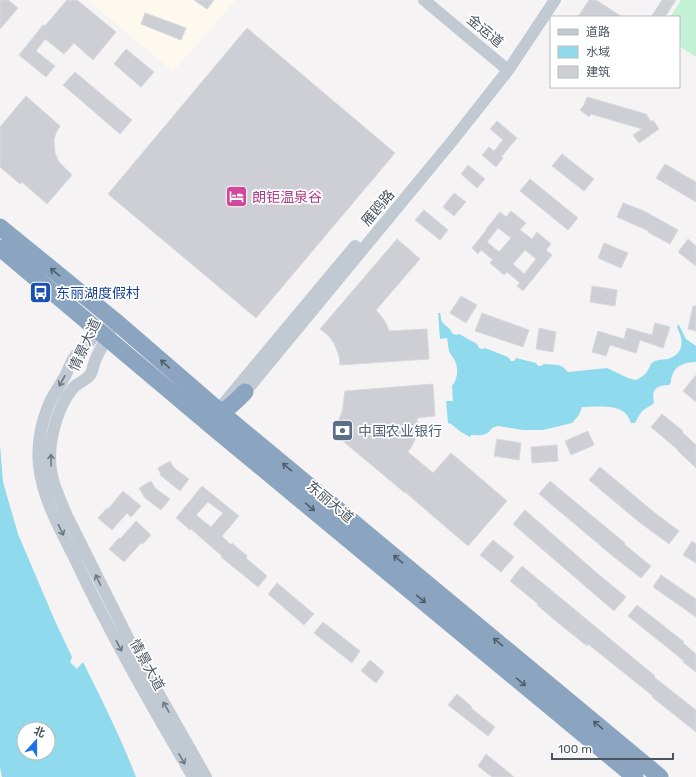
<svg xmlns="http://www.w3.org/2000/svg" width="696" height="777" font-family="Rubik,'Noto Sans SC',sans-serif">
<rect width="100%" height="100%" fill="#f5f3f3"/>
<path fill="#fdf9ef" d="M88,0h148l-63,72z"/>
<path fill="#c3f1d5" d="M681,0h15v57l-17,-11v-29h-9z"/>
<path fill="#90daee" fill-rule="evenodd" d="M438,313h2c1,2 1,5 1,7 3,6 9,7 11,13l4,2 3,-1 18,10 2,4 3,1 3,-1 23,9 3,4h3l2,-3 20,5 2,3h3l3,-2 14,1 5,2 5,5 39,-4 21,10 8,2c3,-2 6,-3 8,-5 4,-3 5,-9 9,-13 5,-3 10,-2 15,-3 12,-4 16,-13 12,-25 -1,-3 -3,-5 -3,-8l2,-1 7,14 10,7v16c-10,0 -21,3 -24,14 -2,4 0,6 -3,9 -13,0 -18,5 -15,18 -3,3 -5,3 -9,6 -5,3 -7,9 -10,14h-4c-2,-4 -3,-8 -7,-11 -11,-8 -30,-5 -42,-5l-3,8 -7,8 -29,7h-20l-25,-4 -6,2c-5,9 -13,7 -21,7l-1,2 -9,-5 -10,-8 -3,-1 -2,-22h7l-1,-15c6,-7 7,-18 2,-27 -2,-3 -4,-5 -5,-8 -1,-4 -1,-9 -2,-13l-7,1z
M0,445l3,37 15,52 37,87 17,36 -2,5 7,7 6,-7c19,38 38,76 53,115h-134l-2,-10zM24,729h24v24h-24z"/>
<path fill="#cdcfd5" stroke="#d7d9de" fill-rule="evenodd" d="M0,0h8l10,8 -18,21z
M67,0h10l39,32 -23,28 -19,-17 -10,11 -19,-15 -9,12 19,15 -9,11 -27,-22 24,-30 2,1z
M194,0h20l-7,9z
M589,0h7l26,17h-44z
M662,0h14l-11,17h-14z
M145,13l41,15 -5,12 -40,-16z
M247,28l148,125 -139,165 -148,-124z
M126,49l28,23 -13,15 -27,-23z
M75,72l57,48 -12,14 -57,-49z
M26,96l34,30 -4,7 -2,7 1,13 4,9 13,13 -25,29 -25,-22 -2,2 -20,-17v-40z
M587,97l59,17 5,8 2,-2 6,9 -20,14 -6,-8 9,-6 -51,-15 -2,3 -9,-7 4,-5z
M497,121l20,17 -16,19 2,1 -7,9 -14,-12 7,-8 5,4 9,-11 -13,-11z
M562,154l32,25 -10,12 -32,-25z
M665,164l31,18v20l-40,-24z
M468,165l17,14 -8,9 -16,-14z
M530,179l48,39 -10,12 -48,-39z
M454,193l12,9 -12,14 -11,-9z
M623,203l21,8 34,19 -8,14 -22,-12 1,-1 -32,-14z
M424,210l24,20 -8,10 -25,-20z
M511,211l15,12 -6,7 12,9 5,-7 14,12 -5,6 6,5 -29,36 -6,-5 3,-3 -13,-11 -3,3 -14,-12 3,-3 -12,-10 -3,4 -6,-6 15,-19h-1l14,-17 6,5zM498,228l13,10 -12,14 -12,-10zM525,250l11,9 -12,15 -11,-10z
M397,239l23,20 -44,51 5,6 5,7 3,8 38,-2 2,30 -89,6 -1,-9 -5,-13 -6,-8 -8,-6z
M688,239l8,7v20l-18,-14z
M604,243l24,10 -7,15 -23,-10z
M592,286l25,4 -2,16 -25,-4z
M461,296l16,9 -11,18 -16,-10z
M693,306h3v25l-8,-2z
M482,313l47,17 -6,17 -48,-16z
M655,323l15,4 -7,21 -23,-8 -4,13 -26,-8 -4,11 -14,-4 6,-21 26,8 3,-11 25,7z
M539,328l17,4 -3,20 -17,-3z
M696,375v27l-13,-11z
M433,384l2,32 -18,2 1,8 -1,8 -4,10 -5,8 25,21 18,-20 56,48 -39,45 -63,-54v1l-73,-61 6,-10 4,-10 3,-21z
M662,414l21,17 -1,1 14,13v23l-18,-17v-1l-27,-23z
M588,431l6,14 -23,10 -6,-14z
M497,439l24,4 -2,17 -25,-4z
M557,445l1,16 -26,2 -1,-16z
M170,461l4,7 15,11 -9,12 -20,-16h1l-3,-7z
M600,467l55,46 24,18 -10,13 -30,-22 -50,-42z
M151,481l4,7 15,11 -9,11 -16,-12 -6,-10z
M550,481l75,62 -1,1 27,22 -10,12 -27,-21 -75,-63z
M202,486l37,30 -17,20 9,9 1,-2 15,13 -1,2 21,18 -9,11 -37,-30 1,-1 -31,-27 -1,1 -14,-12zM208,502l15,11 -12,14 -15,-12z
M123,491l18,15 -10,11 -4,-4 -15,17 -14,-12 9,-10 1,1z
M525,510l73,64 28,23 -12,14 -101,-87z
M136,521l15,14 -8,9 -2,-1 -17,19 -15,-13 10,-11 1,1z
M493,540l21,17 -13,15 -21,-17z
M692,541l4,3v19l-13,-8z
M522,566l133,110 -1,1 42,33v22l-44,-35 1,-1 -65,-52 -1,2 -30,-24 -20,-17 1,-1 -28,-23z
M661,575l35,24v18l-43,-30z
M277,583l37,31 -10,11 -36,-31z
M637,605l47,37 -1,1 13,11v18l-13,-10 1,-1 -56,-45z
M323,622l37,29 -8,12 -38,-30z
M370,660l14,12 -8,11 -15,-12z
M457,694l15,13 -1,1 24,19 -7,9 -40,-31z
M486,754l16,13 12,10h-22l-14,-11z"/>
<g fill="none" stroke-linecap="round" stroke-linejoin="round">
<path stroke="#c1cad2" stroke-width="12" d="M424,0l79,66 6,3
M104,326c-6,5 -9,9 -14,15 -7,7 -14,12 -18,20 -3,6 -5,12 -8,17 -5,9 -11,17 -15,26 -8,19 -12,42 -10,62 4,34 21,63 36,93 35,75 76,146 118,218
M110,331c-4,10 -11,19 -15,30 -2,4 -2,10 -5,14 -6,7 -13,8 -17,13 -18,22 -27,61 -21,88 3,13 9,25 14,38l69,138 71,125
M241,397l212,-257 56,-71 46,-69
M224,403l131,-157"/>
<path stroke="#8ba5c1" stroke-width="17" d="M0,227l114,93 111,96 435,361
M0,248l215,181 420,348
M211,413c13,2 25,-12 34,-21"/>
</g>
<defs><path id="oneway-shaft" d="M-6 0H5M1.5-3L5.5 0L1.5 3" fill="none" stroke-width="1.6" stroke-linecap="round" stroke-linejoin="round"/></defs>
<g stroke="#505e6b">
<use href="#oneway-shaft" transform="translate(55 272) rotate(-141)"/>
<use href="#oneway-shaft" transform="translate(165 364) rotate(-139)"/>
<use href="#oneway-shaft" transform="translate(287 467) rotate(-140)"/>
<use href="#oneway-shaft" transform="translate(310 507) rotate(40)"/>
<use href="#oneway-shaft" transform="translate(398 559) rotate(-140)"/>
<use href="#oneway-shaft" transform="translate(421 599) rotate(40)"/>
<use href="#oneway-shaft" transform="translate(498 642) rotate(-140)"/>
<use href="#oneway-shaft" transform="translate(521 682) rotate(40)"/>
<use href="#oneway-shaft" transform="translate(598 725) rotate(-140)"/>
</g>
<g stroke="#6e7983">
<use href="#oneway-shaft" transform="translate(62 381) rotate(119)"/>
<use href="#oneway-shaft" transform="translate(51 460) rotate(-91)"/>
<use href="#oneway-shaft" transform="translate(61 530) rotate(64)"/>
<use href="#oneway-shaft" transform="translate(98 580) rotate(-116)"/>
<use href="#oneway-shaft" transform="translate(119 646) rotate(62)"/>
<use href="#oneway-shaft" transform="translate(166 707) rotate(-120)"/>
<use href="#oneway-shaft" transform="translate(182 759) rotate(60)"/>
</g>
<defs>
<symbol id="hotel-square" viewBox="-11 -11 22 22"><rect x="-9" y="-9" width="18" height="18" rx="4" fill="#d1479c" stroke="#fff"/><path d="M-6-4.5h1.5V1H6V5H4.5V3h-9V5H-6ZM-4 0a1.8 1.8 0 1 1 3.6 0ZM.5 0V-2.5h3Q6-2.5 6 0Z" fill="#fff"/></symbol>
<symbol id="bus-square" viewBox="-11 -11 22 22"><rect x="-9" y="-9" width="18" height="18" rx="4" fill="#1a4fb4" stroke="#fff"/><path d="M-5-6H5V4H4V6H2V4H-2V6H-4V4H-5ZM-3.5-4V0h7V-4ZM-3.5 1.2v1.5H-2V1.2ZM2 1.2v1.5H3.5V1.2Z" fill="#fff"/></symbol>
<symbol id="bank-square" viewBox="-11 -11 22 22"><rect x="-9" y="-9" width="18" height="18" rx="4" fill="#5c6f8a" stroke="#fff"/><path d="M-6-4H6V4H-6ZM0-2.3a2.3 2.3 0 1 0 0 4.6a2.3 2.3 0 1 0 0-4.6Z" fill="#fff"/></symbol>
</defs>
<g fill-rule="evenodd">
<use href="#hotel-square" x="224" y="184" width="25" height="25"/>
<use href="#bus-square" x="28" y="280" width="25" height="25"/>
<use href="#bank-square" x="330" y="418" width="25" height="25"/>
</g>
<g text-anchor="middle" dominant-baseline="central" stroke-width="3.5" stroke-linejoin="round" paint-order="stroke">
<g font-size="14" fill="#4a5661" stroke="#fff">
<text transform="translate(485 31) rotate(40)">金运道</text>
<text transform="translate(378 208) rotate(-50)">雁鸥路</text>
<text transform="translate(85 345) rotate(-65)">情景大道</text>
<text transform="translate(330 502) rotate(40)">东丽大道</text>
<text transform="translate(147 665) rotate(61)">情景大道</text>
</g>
<g font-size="14" fill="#b23c85" stroke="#fff" text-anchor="start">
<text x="252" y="197">朗钜温泉谷</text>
</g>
<g font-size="14" fill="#164399" stroke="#fff" text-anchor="start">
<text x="56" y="293">东丽湖度假村</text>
</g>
<g font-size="14" fill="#4e5e75" stroke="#fff" text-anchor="start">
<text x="358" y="431">中国农业银行</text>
</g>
</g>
<rect x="550" y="16" width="130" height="72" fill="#ffffff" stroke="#b7bbc0"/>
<rect x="558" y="29" width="20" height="6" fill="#c1cad2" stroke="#b7bbc0"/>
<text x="586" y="36" font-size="12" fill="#4a5661">道路</text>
<rect x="558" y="46" width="20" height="12" fill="#90daee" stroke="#b7bbc0"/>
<text x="586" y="56" font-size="12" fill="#4a5661">水域</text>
<rect x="558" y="66" width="20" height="12" fill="#cdcfd5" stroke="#b7bbc0"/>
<text x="586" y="76" font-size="12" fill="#4a5661">建筑</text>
<g transform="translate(36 741) rotate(21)"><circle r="19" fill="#ffffff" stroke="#b7bbc0"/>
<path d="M0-3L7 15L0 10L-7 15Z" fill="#1a73e8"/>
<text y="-6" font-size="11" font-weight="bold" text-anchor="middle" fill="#4a5661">北</text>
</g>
<path d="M552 753v6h121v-6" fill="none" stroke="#4a5661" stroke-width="2"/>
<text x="558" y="753" font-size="12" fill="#4a5661" stroke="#ffffff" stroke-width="3" paint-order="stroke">100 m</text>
</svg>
